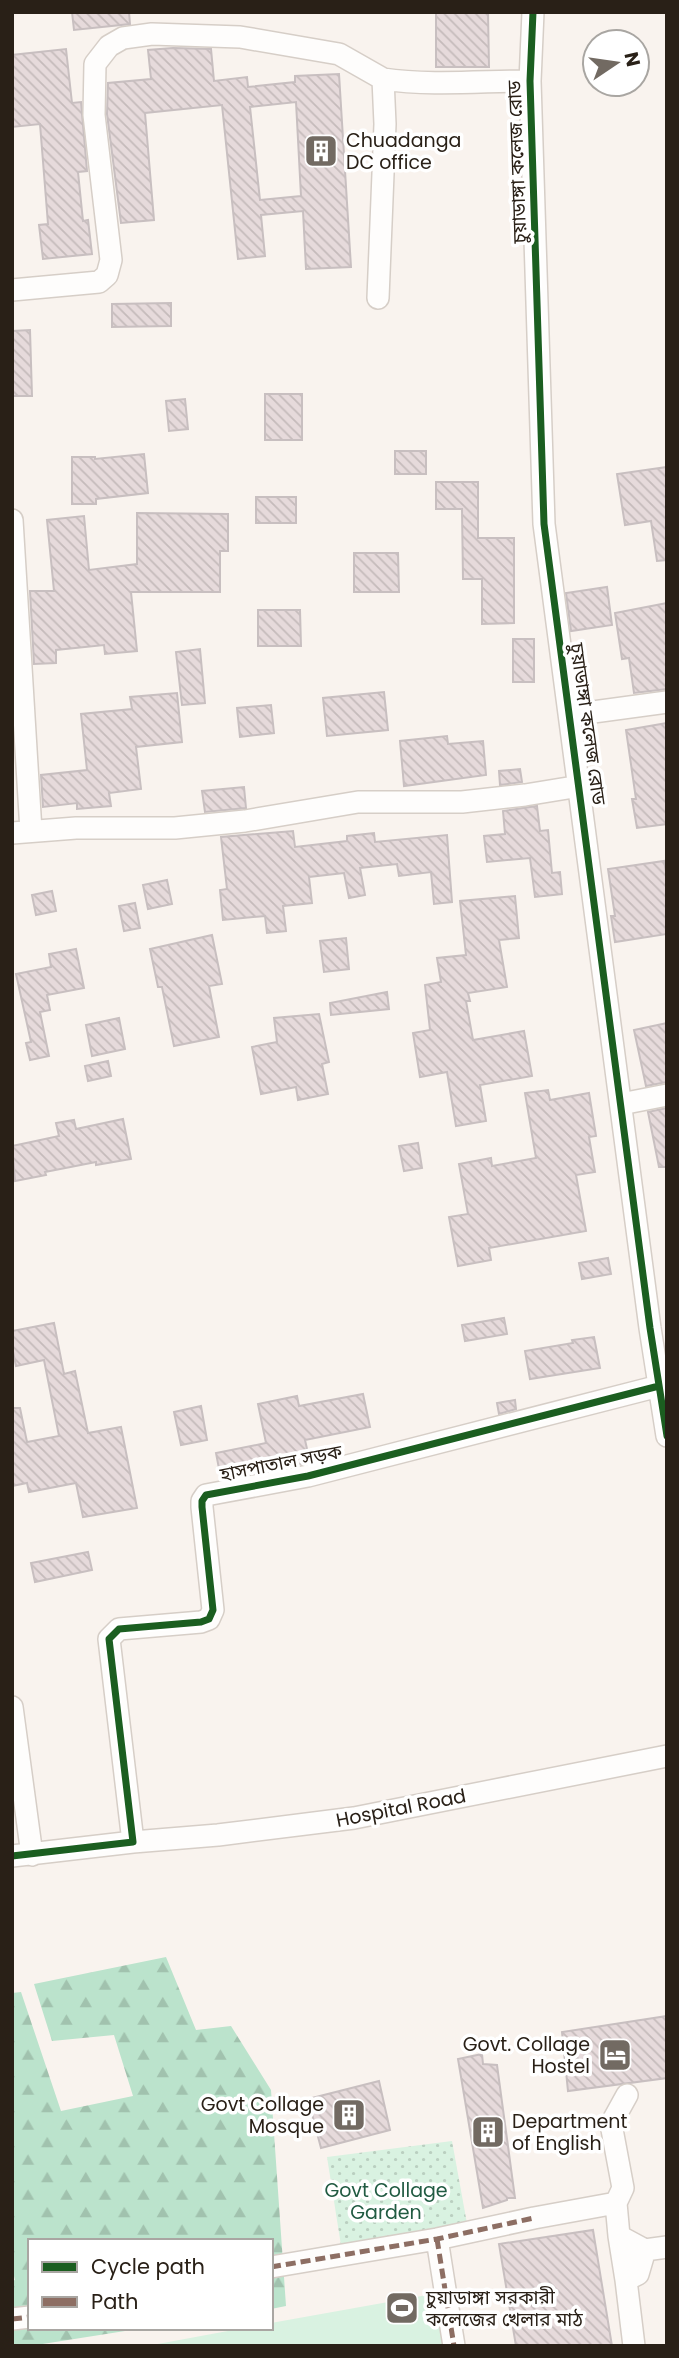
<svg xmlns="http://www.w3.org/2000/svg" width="679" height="2358" font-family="Poppins,'Noto Sans Bengali',sans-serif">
<defs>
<pattern id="grass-dots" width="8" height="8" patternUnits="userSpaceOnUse" patternTransform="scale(1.75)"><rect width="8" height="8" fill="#d9f2e1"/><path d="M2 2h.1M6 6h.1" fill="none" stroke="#bacfc0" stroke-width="1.8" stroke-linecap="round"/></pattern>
<pattern id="forest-firs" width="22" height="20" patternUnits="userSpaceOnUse" patternTransform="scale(1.75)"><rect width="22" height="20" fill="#bbe3cc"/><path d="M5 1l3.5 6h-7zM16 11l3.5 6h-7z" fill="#a1c2ae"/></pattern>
<pattern id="building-back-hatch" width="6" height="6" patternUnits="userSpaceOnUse" patternTransform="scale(1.75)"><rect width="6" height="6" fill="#e6dadb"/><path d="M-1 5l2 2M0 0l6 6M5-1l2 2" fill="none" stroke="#c5bbbb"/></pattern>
</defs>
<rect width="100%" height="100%" fill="#f9f3ee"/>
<path fill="url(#grass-dots)" d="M452,2141l18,99 -127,18 -16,-101z"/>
<path fill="url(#forest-firs)" d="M166,1957l30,73 35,-4 40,64 15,216 -15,3v-68h-241v87h114l-114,18h-18v-65l3,-1 -3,-12v-275l9,-1 40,119 72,-15 -19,-61 -62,6 -18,-57z"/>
<path fill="#d9f2e1" d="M444,2292l10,54h-307l97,-18h27v-5z"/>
<path fill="url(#building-back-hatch)" stroke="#c8bfc0" stroke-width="2" fill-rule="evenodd" d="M72,12h57l1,12 -56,6z
M436,12h52l1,55h-53z
M173,48l38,1 3,32 33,-4 1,10 47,-5v-6l44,-2 12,193 -45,2 -3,-58 -42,4 4,41 -27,3 -16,-154 -77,8 9,107 -33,3 -14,-109 1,-31 43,-4 -3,-29zM296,102l5,94 -41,4 -10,-93z
M66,49l6,54 9,-1 6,69 -9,1 5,49 5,-1 4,34 -49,5 -4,-34 9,-1 -8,-100 -28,3v-72z
M171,303v23l-59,1v-23z
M30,330l2,66h-19l-1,-65z
M265,394h37v46h-37z
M185,399l3,30 -19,2 -3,-30z
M395,451h31v23h-31z
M144,454l4,39 -52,6v5h-24v-47h23v2z
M667,467v93l-10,1 -6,-40 -26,4 -8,-51z
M436,482h42v56h36v85l-32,1v-45h-19l-1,-70h-26z
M256,497h40v26h-40z
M137,513l91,1v37h-8v41h-89l6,59 -32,3 -1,-9 -48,5v13l-22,1 -4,-73h24l-7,-71 37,-4 5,54 48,-6z
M354,553h44l1,39h-45z
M607,587l5,38 -41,6 -5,-38z
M667,603v86l-33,4 -5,-35 -7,1 -7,-46z
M258,610h42l1,36h-43z
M513,639h21v43h-21z
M200,649l5,54 -23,2 -6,-53z
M384,692l4,38 -61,6 -4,-38z
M177,693l5,49 -46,5 5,42 -32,4 2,13 -34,3v-6l-34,4 -2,-32 46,-5 -6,-56 51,-5 -2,-12z
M271,705l3,28 -34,4 -3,-29z
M667,723v101l-30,4 -5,-29h4l-10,-69z
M447,736l1,8 35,-3 3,34 -82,11 -4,-45z
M520,769l2,13 -22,3 -1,-14z
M244,787l2,21 -41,4 -3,-21z
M537,806l3,25 8,-1 4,43 8,-1 2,22 -27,3 -5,-39 -43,4 -3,-26 21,-2 -2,-23z
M293,831l2,16 52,-6v-5l27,-3 1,9 72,-7 5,67 -18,2 -3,-32 -32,4 -2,-12 -37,4 5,27 -16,3 -5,-25 -35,4 3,26 -29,3 3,25 -19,2 -2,-17 -42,4 -3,-30 7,-1 -6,-52z
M664,861l3,16v57l-52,8 -4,-26h4l-7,-47z
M167,880l5,24 -24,5 -5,-24z
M52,891l4,20 -20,4 -4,-20z
M515,896l4,42 -20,2 8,47 -39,6 2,8h-4l7,39 51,-9 8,45 -52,9 6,36 -30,5 -9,-54 -27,5 -7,-44 17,-3 -5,-45 16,-3 -4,-24 29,-3 -6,-54z
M135,903l5,25 -16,3 -5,-25z
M212,935l10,49 -13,2 10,51 -45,9 -12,-59h-4l-8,-38z
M346,938l3,31 -25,3 -4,-31z
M76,949l8,39 -37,7 3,15 -10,2 9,44 -19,4 -4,-17 5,-1 -15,-68 35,-7 -2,-13z
M387,992l2,17 -58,6 -1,-12z
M319,1014l10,48 -7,2 6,30 -30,6 -2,-13 -35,7 -9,-47 25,-5 -3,-24z
M119,1018l6,31 -33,7 -6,-31z
M667,1023v59l-21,4 -12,-56z
M108,1061l3,15 -23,5 -3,-15z
M548,1090l2,10 39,-7 7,43 -7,1 6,35 -19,3 10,56 -97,17 2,12 -33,6 -9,-49 19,-3 -9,-50 32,-6 1,8 44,-8 -11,-65z
M667,1108v59h-8l-11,-55z
M123,1119l8,40 -35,6v-3l-51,10 1,3 -31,6 -3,-35 47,-10 -3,-13 18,-3 2,9z
M418,1143l4,25 -18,3 -5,-25z
M608,1258l3,16 -29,5 -3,-16z
M504,1318l3,16 -42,7 -3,-16z
M54,1323l10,51 11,-3 13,62 33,-6 16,81 -54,9 -7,-34 -47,9 -2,-9 -15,3v-78h8l7,34 32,-6 -15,-76 -28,6 -4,-19v-16z
M594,1337l6,31 -70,11 -5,-28 48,-8 -1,-3z
M363,1394l7,33 -65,13 5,22 -89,17 -5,-26 50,-10 -8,-39 39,-8 2,10z
M515,1400l1,9 -17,5 -2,-11z
M201,1406l6,34 -26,5 -7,-33z
M88,1552l4,18 -57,12 -4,-19z
M667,2016v62l-99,13 -6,-59z
M482,2054l1,10 14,1 18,133h-8v2l-24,8 -25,-149z
M379,2081l11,49 -69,18 -13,-49z
M593,2230l19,116h-96l-17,-102z"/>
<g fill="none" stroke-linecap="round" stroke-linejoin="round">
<defs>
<path id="minor" d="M533,12l-3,69 14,443 106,804 17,108
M12,290l87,-8 8,-7 4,-15 -17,-145 1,-51 14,-18 14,-8 29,-4 88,3 99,17 44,25
M378,298l7,-174 -2,-45c48,7 99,2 147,2
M12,520l19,311
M571,715l96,-13
M12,833l64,-5h99l70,-7 113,-19h104l63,-7 55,-9
M621,1104l46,-9
M12,1707l20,148
M133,1842l85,-7 136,-17 313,-62
M12,1856l121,-14 -24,-203 10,-10 82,-7 8,-3 4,-9 -11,-103v-6l4,-6 102,-19 351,-90
M619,2236l-3,-33 7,-15 -12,-64 16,-29
M437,2239l17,107
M271,2267l166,-28 97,-21 82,-15
M626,2280l-7,-44 26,14
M12,2319l18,-2
M634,2346l-8,-66 12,-6 7,-24 22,-3"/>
</defs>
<use href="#minor" stroke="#d6cec7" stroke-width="24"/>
<use href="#minor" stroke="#fefdfc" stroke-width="21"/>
<path stroke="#8d6e63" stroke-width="5" stroke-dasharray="10 5" stroke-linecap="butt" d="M437,2239l17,107
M271,2267l166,-28 97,-21
M12,2319l18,-2"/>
<defs>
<path id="cycleway" d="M533,12l-3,69 14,443 106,804 17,108
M12,1856l121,-14 -24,-203 10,-10 82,-7 8,-3 4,-9 -11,-103v-6l4,-6 102,-19 351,-90"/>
</defs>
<use href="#cycleway" stroke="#fff" stroke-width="11"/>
<use href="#cycleway" stroke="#1b5e20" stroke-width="7"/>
</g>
<defs>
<symbol id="building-square" viewBox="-11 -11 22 22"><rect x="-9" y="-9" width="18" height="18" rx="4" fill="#726a62" stroke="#fff"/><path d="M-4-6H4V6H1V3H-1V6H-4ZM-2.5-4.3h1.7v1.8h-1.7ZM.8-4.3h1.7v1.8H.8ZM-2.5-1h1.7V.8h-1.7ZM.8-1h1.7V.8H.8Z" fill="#fff"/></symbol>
<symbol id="hotel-square" viewBox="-11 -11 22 22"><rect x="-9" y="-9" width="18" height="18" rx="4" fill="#726a62" stroke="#fff"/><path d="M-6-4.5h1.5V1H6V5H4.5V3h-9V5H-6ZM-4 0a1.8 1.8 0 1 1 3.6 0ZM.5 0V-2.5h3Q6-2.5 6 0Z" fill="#fff"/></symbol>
<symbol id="stadium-square" viewBox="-11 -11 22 22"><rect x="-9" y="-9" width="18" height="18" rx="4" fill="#726a62" stroke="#fff"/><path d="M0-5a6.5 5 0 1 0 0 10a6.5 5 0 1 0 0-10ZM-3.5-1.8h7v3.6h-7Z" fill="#fff"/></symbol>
</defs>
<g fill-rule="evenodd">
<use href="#building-square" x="302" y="132" width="38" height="38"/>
<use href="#hotel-square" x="596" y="2036" width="38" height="38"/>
<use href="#building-square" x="330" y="2096" width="38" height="38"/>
<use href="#building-square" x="469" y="2113" width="38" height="38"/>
<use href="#stadium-square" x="383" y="2289" width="38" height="38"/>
</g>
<g text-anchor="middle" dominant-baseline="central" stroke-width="7" stroke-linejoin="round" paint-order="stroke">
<g font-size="19" fill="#292017" stroke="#fff" text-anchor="start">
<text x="346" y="140">Chuadanga<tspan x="346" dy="22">DC office</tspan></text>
<text x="590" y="2044" text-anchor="end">Govt. Collage<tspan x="590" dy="22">Hostel</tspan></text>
<text x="324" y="2104" text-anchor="end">Govt Collage<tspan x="324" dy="22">Mosque</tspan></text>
<text x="512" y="2121">Department<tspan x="512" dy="22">of English</tspan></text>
<text x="426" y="2297">চুয়াডাঙ্গা সরকারী<tspan x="426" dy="22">কলেজের খেলার মাঠ</tspan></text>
</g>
<g font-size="19" fill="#292017" stroke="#fff">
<text transform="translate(517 162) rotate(-92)">চুয়াডাঙ্গা কলেজ রোড</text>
<text transform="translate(588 724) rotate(82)">চুয়াডাঙ্গা কলেজ রোড</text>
<text transform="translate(281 1463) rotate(-11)">হাসপাতাল সড়ক</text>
<text transform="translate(401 1808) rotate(-11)">Hospital Road</text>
</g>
<g font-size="19" fill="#215b42" stroke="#fff">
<text x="386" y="2190">Govt Collage<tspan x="386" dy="22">Garden</tspan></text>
</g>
</g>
<rect width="679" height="2358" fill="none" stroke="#292017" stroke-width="28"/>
<rect x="28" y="2239" width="245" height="91" fill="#ffffff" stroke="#a9a6a2" stroke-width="2"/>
<rect x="42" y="2262" width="35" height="10" fill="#1b5e20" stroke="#a9a6a2" stroke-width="2"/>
<text x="91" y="2274" font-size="21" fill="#292017">Cycle path</text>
<rect x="42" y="2297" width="35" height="10" fill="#8d6e63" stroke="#a9a6a2" stroke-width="2"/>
<text x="91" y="2309" font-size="21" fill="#292017">Path</text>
<g transform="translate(616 63) rotate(77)"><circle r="33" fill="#ffffff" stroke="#a9a6a2" stroke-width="2"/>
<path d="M0-5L12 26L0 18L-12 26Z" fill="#726a62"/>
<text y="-10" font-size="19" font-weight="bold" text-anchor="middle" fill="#292017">N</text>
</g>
</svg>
